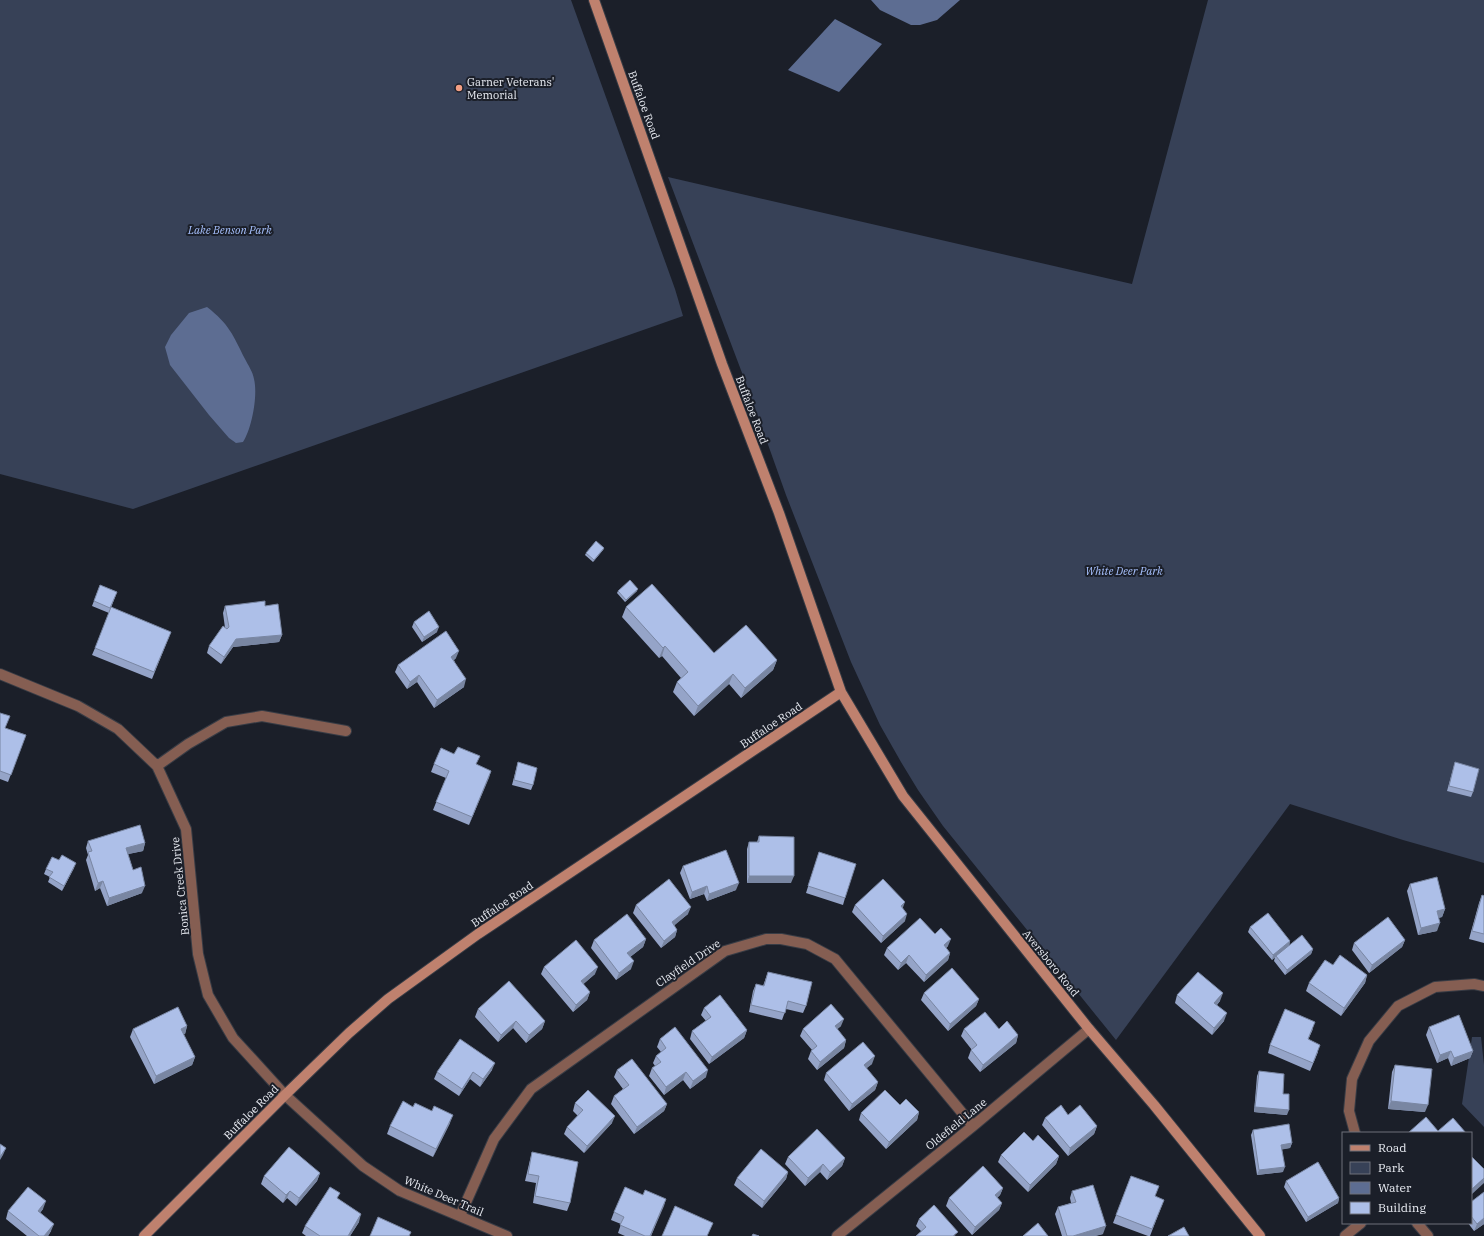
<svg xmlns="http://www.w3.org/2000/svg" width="1484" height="1236" font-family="'IBM Plex Serif',serif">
<rect width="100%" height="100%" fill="#1b1f29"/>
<path fill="#374157" d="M0,0h571l104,289 8,27 -550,193 -133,-35z
M1208,0h276v863l-81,-23 -113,-36 -174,236 -173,-214 -25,-36 -17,-28 -21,-37 -29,-63 -65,-167 -36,-101 -82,-217 464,107z
M1472,1037h9l3,28v62l-22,-23z"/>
<path fill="#5d6d92" d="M871,0h89l-23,20 -17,5h-9l-31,-15z
M835,19l47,25 -43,48 -51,-22z
M207,307c22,17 26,28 38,52 3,6 8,13 9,20 4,16 -2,49 -11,63l-7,1 -7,-5 -20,-23 -39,-50 -5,-18 6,-12 18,-22z"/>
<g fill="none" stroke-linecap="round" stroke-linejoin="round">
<defs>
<path id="street" d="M0,674l78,32 40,23 39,37 29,63 12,125 10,41 25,43 52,57 78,71 37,25 107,45
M157,766l31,-22 38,-22 36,-6 84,15
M1355,1133l-6,-22 3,-32 17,-38 29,-35 37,-19 39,-3 10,2
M460,1216l34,-77 37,-50 194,-138 41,-12h15l26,5 28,15 138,167
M1417,1223l11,13
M837,1236l136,-110 116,-97
M1345,1236l16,-13"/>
<path id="secondary" d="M594,0l128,364 57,149 62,179 62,104 186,233 65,76 106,131
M144,1236l141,-141 64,-62 39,-34 90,-65 363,-242"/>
</defs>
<use href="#street" stroke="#383c45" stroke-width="12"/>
<use href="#secondary" stroke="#383c45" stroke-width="12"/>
<use href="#street" stroke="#855e52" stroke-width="10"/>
<use href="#secondary" stroke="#bf816e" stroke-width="10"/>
</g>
<path fill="#95a4c8" d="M604,548l-1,2 -10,12 -8,-7 1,-2z
M100,585l17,7 -8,21 -17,-7z
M618,591h19l-12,11 -8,-9z
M225,606h40l17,29 -3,7 -46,5 -12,17 -14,-11 2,-7 16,-18 -2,-15z
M626,607l88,46 63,7 -4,10 -32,28 -12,-14 -35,32 -21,-24 4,-10 4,-4 -19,-22 -3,2 -37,-41z
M414,622l23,10 -15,10 -10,-15z
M171,632l-19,47 -60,-24 3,-7z
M456,658l-2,2 10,27 -30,21 -17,-26 -10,7 -12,-17 3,-7z
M0,713l5,15 21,7 -18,47 -8,-3z
M518,762l15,23 -2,5 -19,-5z
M1455,762l18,30 -2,5 -24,-6z
M434,764l43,1 14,6 -22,54 -36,-15 13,-32 -15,-6z
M759,836l32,47h-44v-34l2,-7h8z
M88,841l57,2 -2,8 -15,3 5,16 9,23 -35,13 -7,-18 -5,3 -9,-31 2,-5 -2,-7z
M819,852l26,46 -2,7 -37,-12z
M683,866l53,24 -29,11 -3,-7 -14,5 -10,-26z
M74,868l-12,23 -14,-9 2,-5 -6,-3 2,-5z
M1410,884l35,25 -3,8 -4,1 -1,13 -19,4 -11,-44z
M1482,895l2,1v47l-15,-4 10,-36z
M636,905l52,9 -14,11 3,5 -2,7 -14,11 -28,-35z
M855,905l48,3 2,13 -24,22 -29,-31z
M1250,927l40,14 -1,5 24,3 -2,5 -26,21 -11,-14 1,-4 -3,3 -24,-28z
M935,934l13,12 -2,2 4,5 -2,7 -24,22 -18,-19 -8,7 -14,-15 3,-7z
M646,939l-3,8 -13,10 1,12 -15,11 -25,-32 3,-8z
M1405,940l-3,7 -33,26 -17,-23 2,-7z
M1333,965l34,10 -2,8 -24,33 -35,-25 3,-8z
M544,967l51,7 -12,10 7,8 -3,8 -14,12 -32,-38z
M768,972l38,34 -3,7 -17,-4 -4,11 -33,-8 4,-21 3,-7 7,2z
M924,993l55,6 -3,7 -28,25 -27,-31z
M1177,995l43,6 -3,4 7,16 -12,14 -37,-32z
M704,1008l43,22 -3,8 -35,26 -19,-25 2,-8 14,-10 -5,-6z
M478,1009l67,12 -3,8 -16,14 -13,-15 -15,14 -23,-25z
M187,1026l-2,8h-2l12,23 -3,8 -38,19 -24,-47 3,-8z
M841,1026l-4,3 9,11 -2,8 -27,22 -9,-11 3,-8 1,-1 -12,-14 3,-7z
M1429,1027l44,24 -3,7 -19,8 -3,-8 -11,5 -11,-28z
M964,1029h35l19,6 -2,8 -36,29 -12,-14 3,-8h1l-11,-14z
M1313,1029l-5,11 10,12 -8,19 -42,-18 2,-8z
M660,1039l46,38 -16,12 -7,-9 -19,15 -15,-19 3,-8 3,-2 -2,-3 3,-7 5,-4 -4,-5z
M872,1064l-6,4 12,14 -3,8 -26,21 -25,-31 2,-7z
M1395,1065l30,47 -37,-3 4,-37z
M492,1070l-12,17 -10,-8 -11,17 -25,-17 3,-7z
M617,1070l50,34 -3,7 -30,23 -23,-30 3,-8 9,-7 -9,-12z
M1259,1071l24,23 4,21 -33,-3 3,-36z
M575,1103l37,20 -28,30 -20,-19 3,-7 11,-11 -5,-5z
M900,1105l19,7 -2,8 -31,29 -27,-29 2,-7z
M413,1107l37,16 -17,34 -46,-23 3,-8z
M1068,1115l29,11 -3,8 -26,22 -26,-31 3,-7z
M1253,1130l39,13 -2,5 -8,1 1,23 -26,3 -6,-40z
M1033,1141l26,15 -3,8 -28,28 -30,-30 3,-7z
M532,1152l38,51 -3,8 -34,-8 3,-20 -11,-2 5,-21z
M788,1157l57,1 -3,8 -15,14 -7,-8 -15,14 -20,-22z
M788,1172l-2,7 -24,29 -28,-23 3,-7z
M320,1173l-3,8 -21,25 -9,-8 -4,5 -22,-19 3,-8z
M1131,1176l24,21 9,3 -14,36h-2l-35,-13z
M1286,1181l53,17 -1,5 -32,19 -22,-35z
M1003,1188l-3,7 -3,3 5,5 -3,7 -27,25 -26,-29 3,-8z
M1072,1191l31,43 -8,2h-33l-7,-22 3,-7 13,-4 -1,-5z
M1484,1192v32l-10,7 -6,-8h3v-21z
M643,1195l23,4 -15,37h-26l-7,-3 3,-9 -10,-4 3,-8z
M338,1199l21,23 -9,14h-44l-4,-3 3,-7z
M43,1209l-3,4 11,18 -3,5h-21l-21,-17 2,-8z
M919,1219l37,17 -35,-5 -5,-5z"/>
<path fill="#7986a2" d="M604,548l-1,2 -10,12 1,-2z
M638,589l-1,2 -12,11 1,-2z
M439,627l-2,5 -15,10 2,-5z
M282,635l-3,7 -46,5 -12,17 3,-7 12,-18z
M665,646l-3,10 -3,2 4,-10z
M459,651l-3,7 -8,6 3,-7z
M777,660l-4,10 -32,28 4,-10z
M733,674l-4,10 -35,32 4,-10z
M419,675l-2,7 -10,7 3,-7z
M466,679l-2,8 -30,21 3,-8z
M491,771l-2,7 -20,47 3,-8z
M145,843l-2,8 -19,4 2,-7z
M76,863l-2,5 -12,23 2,-5z
M749,876h45l-3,7h-44z
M103,881l-3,7 -5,3 3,-8z
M739,883l-3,7 -29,11 2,-7z
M145,886l-3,7 -35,13 2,-8z
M707,886l-3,8 -14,5 2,-7z
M905,902l-3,8 -1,-4z
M691,907l-3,7 -19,16 3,-8z
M1445,909l-3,8 -8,2 3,-8z
M907,914l-2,7 -24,22 2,-7z
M1440,923l-3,8 -19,4 3,-7z
M677,930l-2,7 -14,11 3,-7z
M646,939l-3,8 -18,14 2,-8z
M951,939l-3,7 -7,7 3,-8z
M1405,940l-3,7 -33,26 3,-8z
M1290,941l-1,5 -17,14 1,-5z
M1313,949l-2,5 -26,21 2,-5z
M950,953l-2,7 -24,22 2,-7z
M909,955l-3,8 -8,7 3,-7z
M634,961l-3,8 -15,11 3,-7z
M598,967l-3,7 -17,15 3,-8z
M1367,975l-2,8 -24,33 3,-8z
M590,992l-3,8 -14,12 3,-7z
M1223,993l-3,8 -8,9 2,-7z
M979,999l-3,7 -28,25 2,-7z
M1227,1013l-3,8 -12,14 2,-7z
M844,1019l-3,7 -9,8 3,-8z
M516,1021l-3,7 -15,14 3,-7z
M545,1021l-3,8 -16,14 3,-8z
M187,1026l-2,8 -7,3 3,-8z
M747,1030l-3,8 -35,26 3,-7z
M1018,1035l-2,8 -36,29 3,-7z
M846,1040l-2,8 -27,22 3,-8z
M1451,1051l-3,7 -11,5 3,-8z
M1473,1051l-3,7 -19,8 3,-8z
M875,1056l-3,8 -11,9 3,-8z
M195,1057l-3,8 -38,19 2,-8z
M495,1063l-3,7 -12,17 3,-8z
M708,1070l-2,7 -16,12 3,-8z
M473,1072l-3,7 -11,17 3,-7z
M686,1072l-3,8 -19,15 2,-8z
M878,1082l-3,8 -26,21 3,-7z
M1391,1101l37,4 -3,7 -37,-3z
M667,1104l-3,7 -30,23 3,-7z
M1255,1107l34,3 -2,5 -33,-3z
M919,1112l-2,8 -31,29 3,-7z
M453,1115l-3,8 -17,34 3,-8z
M615,1116l-3,7 -28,30 3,-7z
M1097,1126l-3,8 -26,22 2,-8z
M1292,1143l-2,5 -10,2 1,-5z
M6,1148l-3,7 -3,5v-3z
M1059,1156l-3,8 -28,28 2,-7z
M845,1158l-3,8 -15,14 3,-8z
M823,1164l-3,8 -15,14 3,-8z
M1285,1167l-2,5 -26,3 2,-5z
M788,1172l-2,7 -24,29 2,-7z
M320,1173l-3,8 -21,25 3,-8z
M1484,1178v5l-13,12v-5z
M1003,1188l-3,7 -8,7 3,-7z
M290,1191l-3,7 -4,5 3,-8z
M1339,1198l-1,5 -32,19 2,-5z
M666,1199l-2,7 -13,30h-1z
M46,1201l-3,8 -8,10 3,-8z
M1002,1203l-3,7 -27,25 3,-8z
M361,1214l-2,8 -9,14h-2z
M1484,1218v6l-10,7 3,-7z
M54,1224l-3,7 -3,5h-4z
M1106,1226l-3,8 -8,2h-22z"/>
<path fill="#adbfe8" stroke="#7986a2" d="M596,541l8,7 -10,12 -8,-7z
M630,580l8,9 -12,11 -8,-9z
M652,584l62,69 32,-28 31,35 -32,28 -12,-14 -35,32 -21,-24 11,-10 -23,-26 -2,2 -37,-41z
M100,585l17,7 -7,16 -16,-7z
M265,601v5l13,-2 4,31 -46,4 -12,18 -15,-11 14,-20 4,3 2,-2 -4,-21z
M111,607l60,25 -17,40 -59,-24z
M429,611l10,16 -15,10 -10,-15z
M446,631l13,20 -8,6 15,22 -29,21 -18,-25 -9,7 -12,-17z
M0,713l10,3 -5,12 21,7 -15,40 -11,-4z
M458,747l22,9 -4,8 15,7 -19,46 -36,-15 13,-31 -15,-7 7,-16 13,6z
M518,762l19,6 -4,17 -19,-5z
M1455,762l24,7 -6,23 -24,-6z
M140,825l5,18 -19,5 7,22 8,-3 4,19 -36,12 -6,-17 -5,2 -10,-31 4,-1 -4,-10z
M759,836l35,1v39h-45v-34h10z
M726,850l13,33 -30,11 -2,-8 -15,6 -9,-26z
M819,852l37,12 -11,34 -37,-12z
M62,855l14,8 -12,23 -15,-9 4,-5 -7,-3 6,-12 7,3z
M1437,877l8,32 -8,2 3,12 -19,5 -11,-44z
M669,879l22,28 -19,15 5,8 -13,11 -28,-36z
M883,879l22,23 -4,4 6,8 -24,22 -28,-31z
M1482,895l2,1v38l-12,-3z
M1268,913l22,28 -17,14 -23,-28z
M627,914l19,25 -19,14 7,8 -15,12 -25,-33z
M1388,917l17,23 -33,25 -18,-22z
M920,918l15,16 6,-6 10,11 -7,6 6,8 -24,22 -17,-20 -8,8 -14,-15z
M1302,935l11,14 -26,21 -11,-14z
M576,940l22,27 -17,14 9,11 -14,13 -32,-38z
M1340,955l27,20 -23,33 -35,-25 16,-23 8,5z
M952,968l27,31 -29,25 -26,-31z
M768,972l44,10 -6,24 -18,-5 -3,12 -34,-8 5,-21 8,2z
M1198,972l25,21 -9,10 13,10 -13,15 -37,-33z
M509,981l36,40 -16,14 -13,-14 -15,14 -23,-26z
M720,995l27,35 -35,27 -20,-26 19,-14 -7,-9z
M831,1004l13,15 -9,7 11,14 -26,22 -9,-11 6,-5 -14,-17z
M178,1007l9,19 -6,3 14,28 -39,19 -23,-47z
M1285,1009l30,13 -7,17 12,6 -7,18 -43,-18z
M985,1012l14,17 8,-8 11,14 -35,30 -12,-15 6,-5 -13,-16z
M1459,1015l14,36 -19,7 -3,-7 -11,4 -11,-28z
M675,1027l33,43 -15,11 -7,-9 -20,15 -14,-19 9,-6 -5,-6 10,-8 -6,-9z
M460,1039l35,24 -12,16 -10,-7 -11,17 -25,-17z
M863,1042l12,14 -11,9 14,17 -26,22 -26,-31z
M632,1059l35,45 -30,23 -23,-31 15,-11 -12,-15z
M1395,1065l37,4 -4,36 -37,-4z
M1259,1071l25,3 -1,20h6v16l-34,-3z
M588,1090l27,26 -28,30 -20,-19 16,-17 -8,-7z
M885,1090l15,15 6,-6 13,13 -30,30 -28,-29z
M403,1101l10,6 2,-4 17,8 2,-5 19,9 -17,34 -46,-23z
M1061,1105l7,10 12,-10 17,21 -27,22 -25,-30z
M1426,1117l12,14 15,-13 13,15h-58z
M1289,1124l3,19 -11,2 4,22 -26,3 -6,-40z
M817,1129l28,29 -15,14 -7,-8 -15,14 -20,-21z
M1024,1132l9,9 5,-6 21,21 -29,29 -29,-30z
M0,1144l6,4 -6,9z
M289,1147l31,26 -21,25 -9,-7 -4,4 -22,-19z
M761,1149l27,23 -24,29 -27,-23z
M532,1152l46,10 -8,41 -35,-7 4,-20 -11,-2z
M1471,1156l13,13v9l-13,12z
M1318,1162l21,36 -31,19 -22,-36z
M983,1166l20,22 -8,7 7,8 -27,24 -26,-29z
M1131,1176l28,10 -4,10 9,4 -12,29 -36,-14z
M1093,1185l13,41 -33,10h-6l-9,-29 18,-5 -4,-11z
M28,1187l18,14 -8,10 16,13 -10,12h-5l-31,-25z
M330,1187l10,6 -3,5 24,16 -13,22h-28l-15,-10z
M625,1187l18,8 2,-5 21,9 -16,37h-5l-25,-11 4,-8 -10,-5z
M1484,1192v26l-7,6 -6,-8v-14z
M934,1205l24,27 -5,4h-37l10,-9 -7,-8z
M675,1206l38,17 -6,13h-45z
M378,1217l33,15 -2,4h-39z
M1038,1223l10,13h-25z
M1184,1227l5,9h-21z
M753,1234l6,2h-7z"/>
<circle fill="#f39f84" stroke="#1b1f29" stroke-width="1.5" cx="459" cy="88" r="4"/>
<g text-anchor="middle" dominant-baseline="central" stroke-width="4" stroke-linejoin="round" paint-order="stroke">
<g font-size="11" fill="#eaedf4" stroke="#1b1f29" text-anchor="start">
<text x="467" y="82">Garner Veterans'<tspan x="467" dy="13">Memorial</tspan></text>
</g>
<g font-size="11" fill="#eaedf4" stroke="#1b1f29">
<text transform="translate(644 105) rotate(70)">Buffaloe Road</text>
<text transform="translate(752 410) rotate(69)">Buffaloe Road</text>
<text transform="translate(771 725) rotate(-34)">Buffaloe Road</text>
<text transform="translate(180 886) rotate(-96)">Bonica Creek Drive</text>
<text transform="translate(502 904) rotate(-34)">Buffaloe Road</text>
<text transform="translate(688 963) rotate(-34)">Clayfield Drive</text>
<text transform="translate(1051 963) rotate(51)">Aversboro Road</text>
<text transform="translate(251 1112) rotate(-45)">Buffaloe Road</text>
<text transform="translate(956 1124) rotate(-39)">Oldefield Lane</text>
<text transform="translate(444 1196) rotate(23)">White Deer Trail</text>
</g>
<g font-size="11" font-style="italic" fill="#a8c2ff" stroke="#1b1f29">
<text x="230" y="230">Lake Benson Park</text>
<text x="1124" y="571">White Deer Park</text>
</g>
</g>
<rect x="1342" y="1132" width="130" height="92" fill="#1b1f29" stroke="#6e717a"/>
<rect x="1350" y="1145" width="20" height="6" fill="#bf816e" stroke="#6e717a"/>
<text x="1378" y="1152" font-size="12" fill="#eaedf4">Road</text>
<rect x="1350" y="1162" width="20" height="12" fill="#374157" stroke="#6e717a"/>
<text x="1378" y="1172" font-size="12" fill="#eaedf4">Park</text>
<rect x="1350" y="1182" width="20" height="12" fill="#5d6d92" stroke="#6e717a"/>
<text x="1378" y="1192" font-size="12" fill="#eaedf4">Water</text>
<rect x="1350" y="1202" width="20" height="12" fill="#adbfe8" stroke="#6e717a"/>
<text x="1378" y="1212" font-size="12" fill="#eaedf4">Building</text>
</svg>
